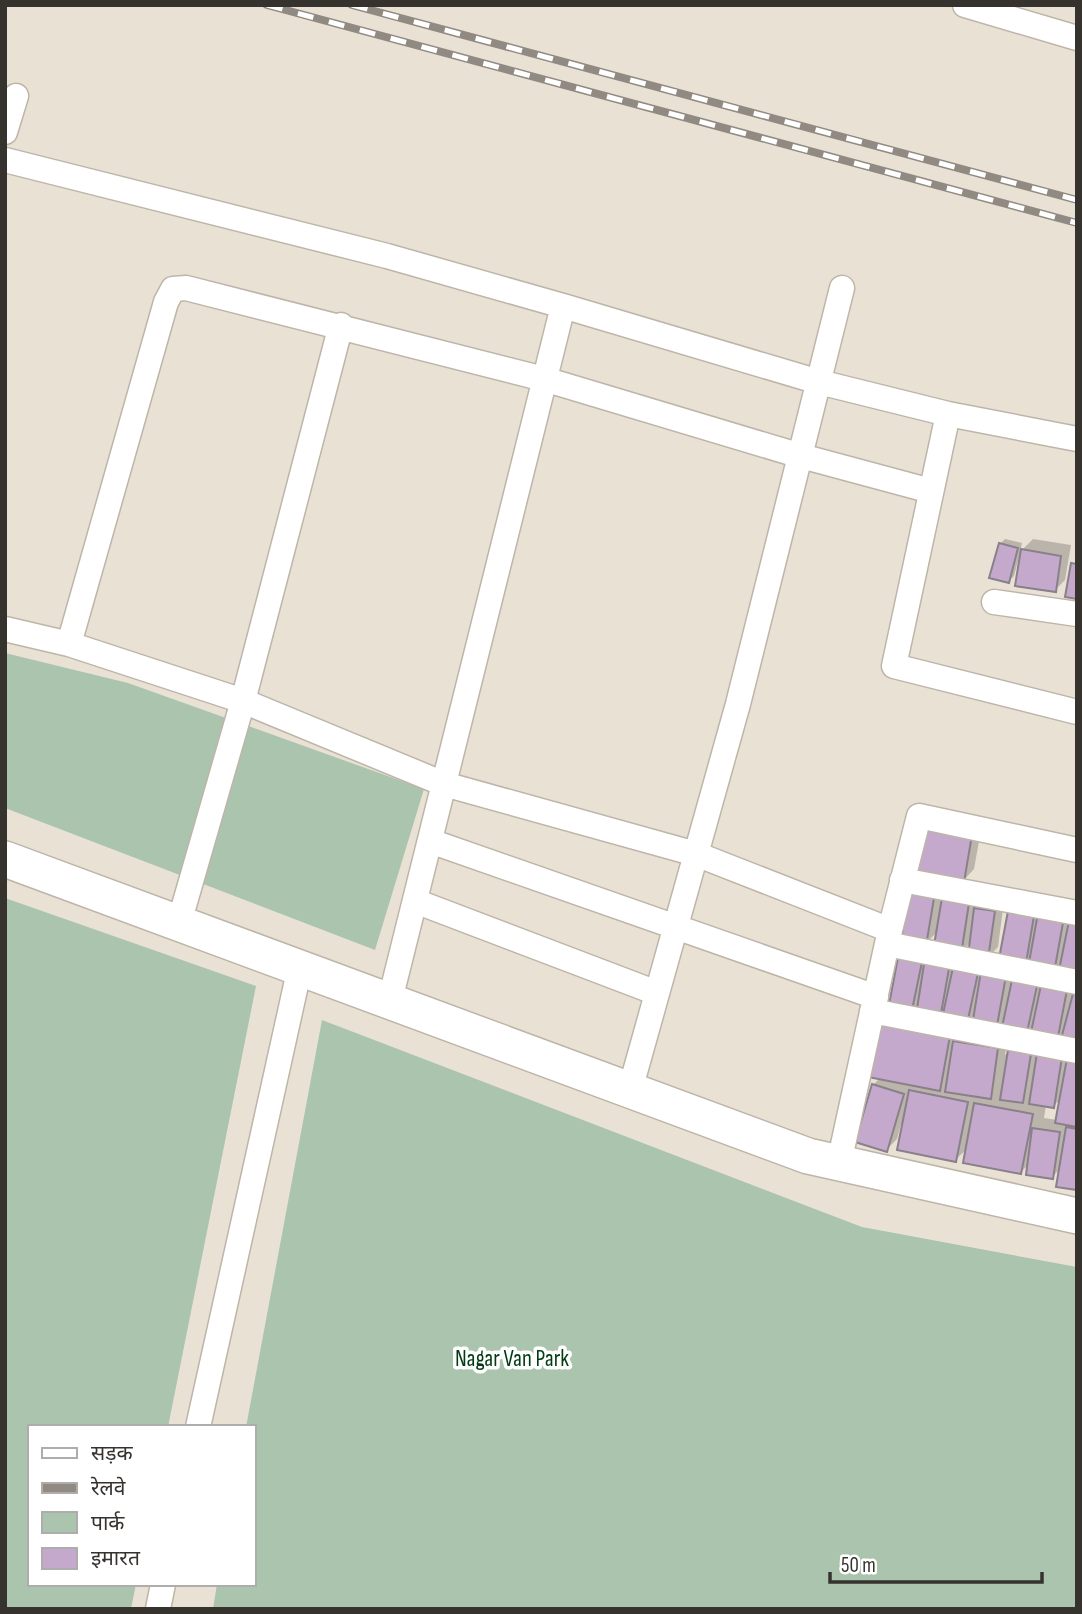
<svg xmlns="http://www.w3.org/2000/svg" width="1082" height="1614" font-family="'Sofia Sans Condensed','Noto Sans Devanagari',sans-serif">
<rect width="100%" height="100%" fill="#eae1d5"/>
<path fill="#abc4ae" d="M5,653l123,30 296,106 -49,161 -370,-142z
M5,898l251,88 -88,441h-138v157h106l-5,25h-126z
M322,1020l540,207 215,40v342h-864l4,-25h37v-157h-8z"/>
<path fill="#0003" fill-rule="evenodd" d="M1005,539l17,4 -2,9 13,-13 38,6 -6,35 -10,10 -36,-33 -5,19 -5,5 -9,-37z
M983,819l-9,50 -10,11 -47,-9z
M944,882l-3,20 13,-13 25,4 -3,16 10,-10 18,2 -6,46 -11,11 -16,-16 -11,11 39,10 10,-51 65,-5 3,281 -16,-20 -9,9 -23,-13 -8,8 -53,-24 -13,12 -54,-36 -4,15 -11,11 -13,-65 7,-7 23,-138zM938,931l-8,25 -6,-11zM1063,962l-3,14 -7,-5zM976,1013l20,16 10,-10 19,16 9,-9 23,14 8,-8 8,16 -53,-8 -15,15 3,-17 -42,-16zM1061,1099l-4,21 -13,-2 2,-13 7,1z"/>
<path fill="#c5a9cc" stroke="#88808a" stroke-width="2" d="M999,543l19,5 -9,35 -20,-5z
M1021,549l40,7 -5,36 -41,-6z
M1071,563l6,1v35l-12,-2z
M924,820l49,9 -9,53 -49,-9z
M909,888l26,4 -9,54 -25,-4z
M942,898l27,5 -8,52 -28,-4z
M974,908l21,3 -7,48 -20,-3z
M1008,911l26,5 -9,53 -27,-5z
M1038,913l26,4 -10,56 -26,-5z
M1070,916l7,1v61l-19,-3z
M899,952l24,5 -12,58 -23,-5z
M925,958l25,5 -10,56 -24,-4z
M953,967l25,6 -11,51 -25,-5z
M981,971l25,5 -10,55 -24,-5z
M1012,980l25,6 -11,51 -25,-5z
M1041,985l26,5 -10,52 -27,-5z
M1075,986l2,1v61l-17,-5z
M878,1022l72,14 -10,55 -72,-14z
M953,1041l45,7 -7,51 -46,-7z
M1008,1050l23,4 -8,49 -23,-3z
M1037,1053l25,4 -8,51 -25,-4z
M1068,1053l9,1v73l-22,-4z
M872,1084l32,10 -17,58 -32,-10z
M909,1090l59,12 -12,60 -59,-12z
M974,1103l59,11 -12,60 -58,-11z
M1066,1127l11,2v61l-21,-3z
M1032,1128l28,4 -7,47 -27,-4z"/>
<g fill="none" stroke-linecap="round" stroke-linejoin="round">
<defs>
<path id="street" d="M965,5l112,33
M5,132l11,-36
M5,160l382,96 176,50 -173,694
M563,306l256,76 129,32 129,25
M948,414l-54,252 183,46
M994,602l83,12
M5,629l64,15 174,57 201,83 252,70 194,76
M69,644l97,-342 7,-13 13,-1 358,91 257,77 130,35
M430,841l446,156
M902,880l175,33
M415,901l242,92
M179,923l64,-222 98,-376
M887,944l190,38
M872,1011l205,40
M630,1090l108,-386 104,-416
M839,1163l51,-233 29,-114 158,34
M198,1427l102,-460
M158,1609l5,-25"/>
<path id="secondary" d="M5,859l803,297 269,60"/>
</defs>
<use href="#street" stroke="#beb5a9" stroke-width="27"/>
<use href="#secondary" stroke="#beb5a9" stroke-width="38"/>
<use href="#street" stroke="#fff" stroke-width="24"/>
<use href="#secondary" stroke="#fff" stroke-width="35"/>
<defs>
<path id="rail" d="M267,5l810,218
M352,5l725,195"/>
</defs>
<use href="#rail" stroke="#908a82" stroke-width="8"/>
<use href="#rail" stroke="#fff" stroke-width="5" stroke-dasharray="16" stroke-linecap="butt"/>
</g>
<g text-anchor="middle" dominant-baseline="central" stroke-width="7" stroke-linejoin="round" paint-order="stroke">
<g font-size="23" fill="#003b13" stroke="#fff">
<text x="512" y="1359">Nagar Van Park</text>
</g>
</g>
<rect width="1082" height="1614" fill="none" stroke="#36322e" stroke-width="14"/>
<rect x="28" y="1425" width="228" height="161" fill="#ffffff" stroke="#afadab" stroke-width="2"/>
<rect x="42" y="1448" width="35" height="10" fill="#ffffff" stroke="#afadab" stroke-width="2"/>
<text x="91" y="1460" font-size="21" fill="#36322e">सड़क</text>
<rect x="42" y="1483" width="35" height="10" fill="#908a82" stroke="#afadab" stroke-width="2"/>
<text x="91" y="1495" font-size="21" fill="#36322e">रेलवे</text>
<rect x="42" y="1512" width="35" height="21" fill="#abc4ae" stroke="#afadab" stroke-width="2"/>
<text x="91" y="1530" font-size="21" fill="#36322e">पार्क</text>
<rect x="42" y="1548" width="35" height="21" fill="#c5a9cc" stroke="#afadab" stroke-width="2"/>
<text x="91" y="1565" font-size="21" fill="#36322e">इमारत</text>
<path d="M830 1572v10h212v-10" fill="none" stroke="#36322e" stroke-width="3.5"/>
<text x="841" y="1572" font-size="21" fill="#36322e" stroke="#ffffff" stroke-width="5" paint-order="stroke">50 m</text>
</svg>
